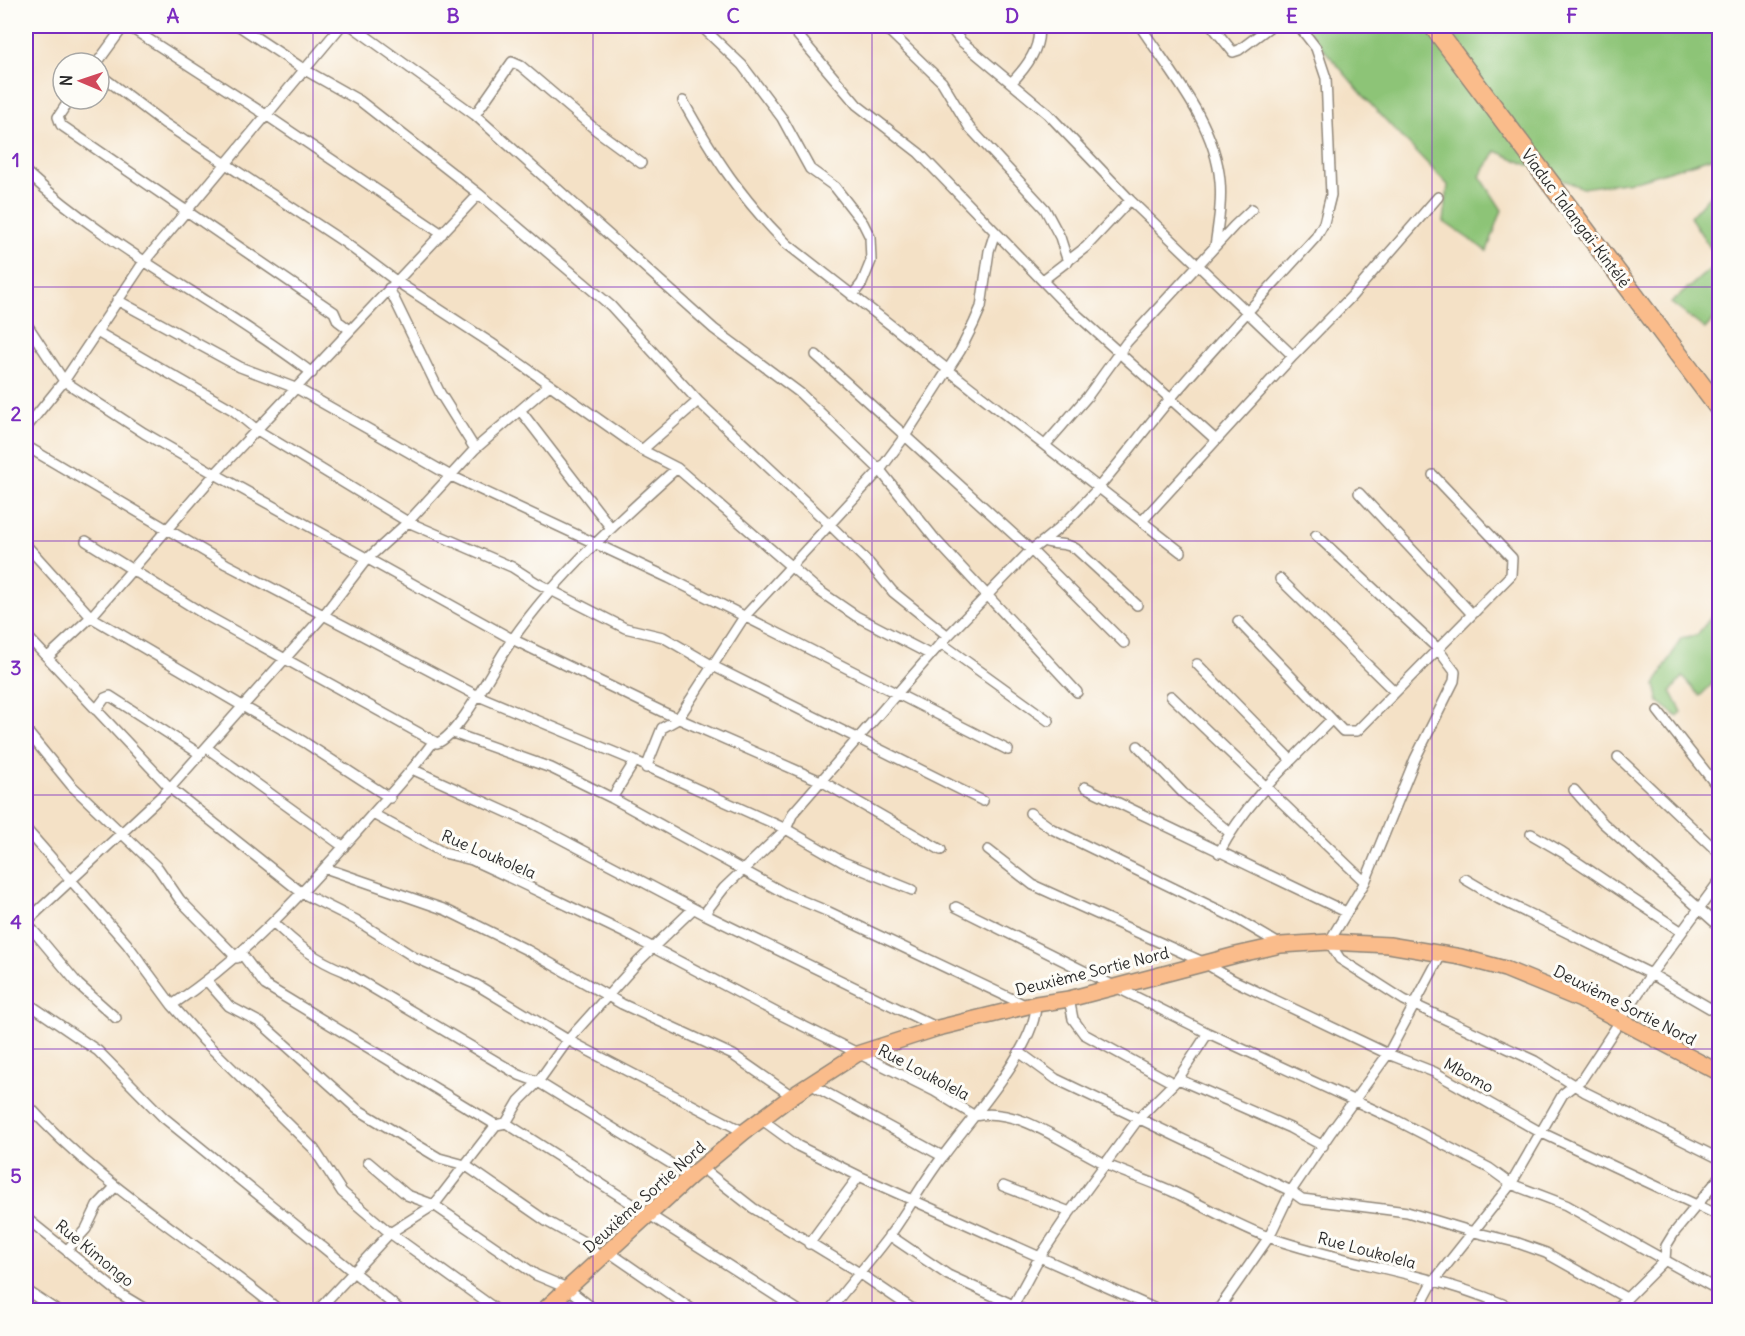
<svg xmlns="http://www.w3.org/2000/svg" width="1745" height="1336" font-family="Delius,sans-serif">
<rect width="100%" height="100%" fill="#fdfcf7"/>
<filter id="ink" filterUnits="userSpaceOnUse"><feTurbulence type="fractalNoise" baseFrequency=".0167" numOctaves="2"/><feDisplacementMap in="SourceGraphic" scale="12" xChannelSelector="R" yChannelSelector="G"/><feConvolveMatrix kernelMatrix="1 2 1 2 8 2 1 2 1" color-interpolation-filters="sRGB"/></filter>
<filter id="wash" filterUnits="userSpaceOnUse"><feTurbulence type="fractalNoise" baseFrequency=".008" numOctaves="4" result="noise"/><feDisplacementMap in="SourceGraphic" scale="24" xChannelSelector="R" yChannelSelector="G"/><feGaussianBlur stdDeviation="1.35" result="paint"/><feColorMatrix in="noise" values="0 0 0 0 0 0 0 0 0 0 0 0 0 0 0 0 0 1.4 0 .05"/><feComposite in="paint" operator="in"/></filter>
<g filter="url(#wash)">
<rect width="100%" height="100%" fill="#f4e1c6"/>
<path fill="#8dc477" stroke="#5c7851" stroke-width="1.5" d="M1304,26h415v58l-6,4 6,13v66l-5,-10 -75,23 -57,8 -86,-37 -16,25 22,34 -15,41 -43,-29 4,-37 -74,-77z
M1719,185v128l-14,16 -34,-26 48,-42 -29,-44z
M1719,607v70l-19,19 -17,-19 -12,14 11,21 -4,5 -19,-15 -4,-17 26,-47 16,-3z"/>
</g>
<g filter="url(#ink)">
<g fill="none" stroke-linecap="round" stroke-linejoin="round">
<defs>
<path id="street" d="M128,26l138,89 176,119
M239,26l66,44 55,31 119,93 132,112 87,95 132,124 39,38 24,29 55,44
M352,26l123,89 239,214 86,64 80,77 55,69 142,153
M701,26l41,39 40,53 28,51 25,18 28,36 7,14 1,24 -9,22 -10,13
M790,26l67,79 62,48 145,150 152,137
M884,26l58,56 27,45 76,82 15,28 8,25
M949,26l12,15 87,73 82,86 163,156
M1140,26c31,47 75,97 80,155 2,22 -2,44 -5,65
M1212,26l21,26 6,-2 32,-24
M97,63l27,-37
M99,74l65,49 180,119 52,39 95,62 151,107 35,18 141,122 38,26 75,39
M1011,83c15,-15 31,-35 27,-57
M70,99l-12,18 3,8 273,187 4,9 12,9
M683,101c31,56 58,97 104,143l394,308
M475,115l37,-53 9,4 75,64 45,33
M26,172c86,79 193,130 286,201
M1043,280l43,-33 44,-47
M389,288l51,105 35,56
M117,300l123,67 58,22 151,86 220,103 339,172
M26,323l38,58 80,52 71,41 297,165 151,73 160,70 118,68
M97,332l136,78 24,20 151,92 104,45 25,16 88,45 38,9 50,29 270,135
M816,355l215,195 93,93
M520,410l91,118
M26,428l38,-47 79,-118 198,-237
M1046,444l41,-47 40,-55 107,-116 18,-17
M26,446l200,118 250,131 159,66 151,68 57,33 69,28
M642,450l56,-49
M1359,493l113,121
M1143,520l150,-164 58,-59 87,-100
M1316,535l121,113 18,24 -1,9 -39,78 -50,123
M86,541l116,72 235,130c21,-7 53,-69 67,-91 46,-71 111,-128 173,-184
M1044,541c12,5 22,1 32,8l61,56
M26,545l65,72 213,125 86,56
M1280,579l115,113
M1238,621l105,110h14l154,-156 1,-17 -79,-83
M26,635l144,153 132,105 54,27 58,37 63,28 91,55 176,92
M941,643l108,78
M48,657l43,-40 124,-143 264,-280
M1197,664l94,96
M1171,696l194,186 -36,60 11,17 64,41 131,61 50,31 135,67
M96,710l9,-12 5,-2 90,58
M1658,711l62,79
M26,730l45,55 87,83 22,32 57,58
M453,733l98,35 61,30 174,96 43,18 198,94
M1138,746l45,47 47,40
M207,748l137,99
M1618,757l102,97
M646,768l16,-40 16,-9 66,-102 136,-147 25,-34 55,-85 14,-28 7,-16 8,-56 6,-19
M414,770l119,54 171,90 234,114
M1085,787l261,125
M1574,790l29,33 117,104
M612,798l23,-37
M1030,813l22,16 185,90 44,26
M373,814l71,39 28,7 26,12 129,62 150,79 157,78 41,25c45,-12 100,37 142,53 21,9 43,16 63,26 30,14 60,32 91,43 80,28 169,36 245,72
M26,829l101,115 45,61 32,36 110,108 28,43 48,41 107,77
M1531,834l31,18 120,80
M988,850l45,35 170,77 30,18 155,74 46,18 106,60 180,84
M1219,853c28,-53 71,-91 112,-133
M325,868l121,42 81,40 95,54 111,51 59,41
M1465,879l34,20 152,75 69,40
M956,907l252,126 188,87 93,48 22,16 55,21 154,86
M704,914l20,-26 62,-59 7,-16 148,-170 90,-93c57,-39 95,-99 139,-151 47,-55 97,-108 146,-162l8,-14 7,-28 -5,-117 -10,-30 -17,-22
M26,922l144,-134 153,-172 43,-56 42,-38 67,-73 73,-63
M26,922l52,62 38,34
M273,922c22,21 42,38 71,49l175,104 19,7 153,94
M241,953l24,32 231,140
M207,981l22,25 32,17 96,86 82,49 26,7 81,56 36,20 20,18
M1069,999l4,20 11,15 89,49
M26,1002l72,49 65,66 237,193
M172,1005c73,-48 132,-113 190,-179 24,-28 49,-53 71,-84
M1019,1052l37,27 235,112 11,8 105,13 63,19 45,11 31,11 80,45
M1178,1079l112,49 33,18
M812,1085l130,71
M26,1103c73,83 169,137 253,207
M761,1119l37,27 61,30 299,134
M506,1123l292,187
M368,1162l39,33 27,10 102,70 31,13 28,22
M702,1168l51,40 105,64 56,38
M1003,1186l67,26
M26,1218l96,77 25,15
M889,1235l59,40 76,35
M809,1244l50,-68
M67,1250l19,-21 11,-23 18,-19
M609,1252l84,58
M26,1290l30,20
M1013,1306l26,-48 31,-46 69,-94 39,-39 30,-46
M318,1310l72,-77 44,-28 62,-80 10,-2 13,-22 19,-19 30,-42 71,-79 54,-52
M830,1310c19,-26 41,-49 60,-75 19,-26 34,-55 54,-80 26,-36 92,-107 92,-151
M1218,1310l51,-73 22,-46 40,-59 57,-78 54,-101
M1418,1310l15,-28 78,-98 52,-90 19,-15 69,-105 69,-94
M1615,1310l50,-50 1,-14 8,-13 46,-56"/>
<path id="primary" d="M544,1310l147,-134 53,-44 48,-36 65,-42 81,-26 98,-24 33,-5 167,-44 45,-10 48,-3 60,3 72,12 44,12 76,31 139,73"/>
<path id="highway" d="M1433,26l287,384"/>
</defs>
<use href="#street" stroke="#908678" stroke-width="12"/>
<use href="#primary" stroke="#908678" stroke-width="18"/>
<use href="#highway" stroke="#908678" stroke-width="21"/>
<use href="#street" stroke="#fff" stroke-width="9"/>
<use href="#primary" stroke="#fabc8b" stroke-width="15"/>
<use href="#highway" stroke="#fabc8b" stroke-width="18"/>
</g>
</g>
<path fill="none" stroke="#7b2cbf" stroke-width="1.5" stroke-opacity="0.55" d="M313,26v1284M593,26v1284M872,26v1284M1152,26v1284M1432,26v1284M26,287h1694M26,541h1694M26,795h1694M26,1049h1694"/>
<g text-anchor="middle" dominant-baseline="central" stroke-width="6" stroke-linejoin="round" paint-order="stroke">
<g font-size="16" fill="#2b2b2b" stroke="#fdfcf7">
<text transform="translate(1576 218) rotate(53)">Viaduc Talangaï-Kintélé</text>
<text transform="translate(489 854) rotate(23)">Rue Loukolela</text>
<text transform="translate(1092 971) rotate(-14)">Deuxième Sortie Nord</text>
<text transform="translate(1625 1005) rotate(27)">Deuxième Sortie Nord</text>
<text transform="translate(924 1072) rotate(28)">Rue Loukolela</text>
<text transform="translate(1469 1075) rotate(29)">Mbomo</text>
<text transform="translate(644 1197) rotate(-42)">Deuxième Sortie Nord</text>
<text transform="translate(1367 1250) rotate(15)">Rue Loukolela</text>
<text transform="translate(95 1253) rotate(39)">Rue Kimongo</text>
</g>
</g>
<rect width="1745" height="1336" fill="none" stroke="#fdfcf7" stroke-width="66"/>
<g transform="translate(81 81) rotate(272)"><circle r="28" fill="#fdfcf7" stroke="#a9a8a5" stroke-width="1.5"/>
<path d="M0-4.5L10 22L0 15L-10 22Z" fill="#d1495b"/>
<text y="-9" font-size="16" font-weight="bold" text-anchor="middle" fill="#2b2b2b">N</text>
</g>
<rect x="33" y="33" width="1679" height="1270" fill="none" stroke="#7b2cbf" stroke-width="2"/>
<g font-size="20" text-anchor="middle" font-weight="bold" fill="#7b2cbf">
<text x="173" y="23">A</text>
<text x="453" y="23">B</text>
<text x="733" y="23">C</text>
<text x="1012" y="23">D</text>
<text x="1292" y="23">E</text>
<text x="1572" y="23">F</text>
<text x="16" y="167">1</text>
<text x="16" y="421">2</text>
<text x="16" y="675">3</text>
<text x="16" y="929">4</text>
<text x="16" y="1183">5</text>
</g>
</svg>
